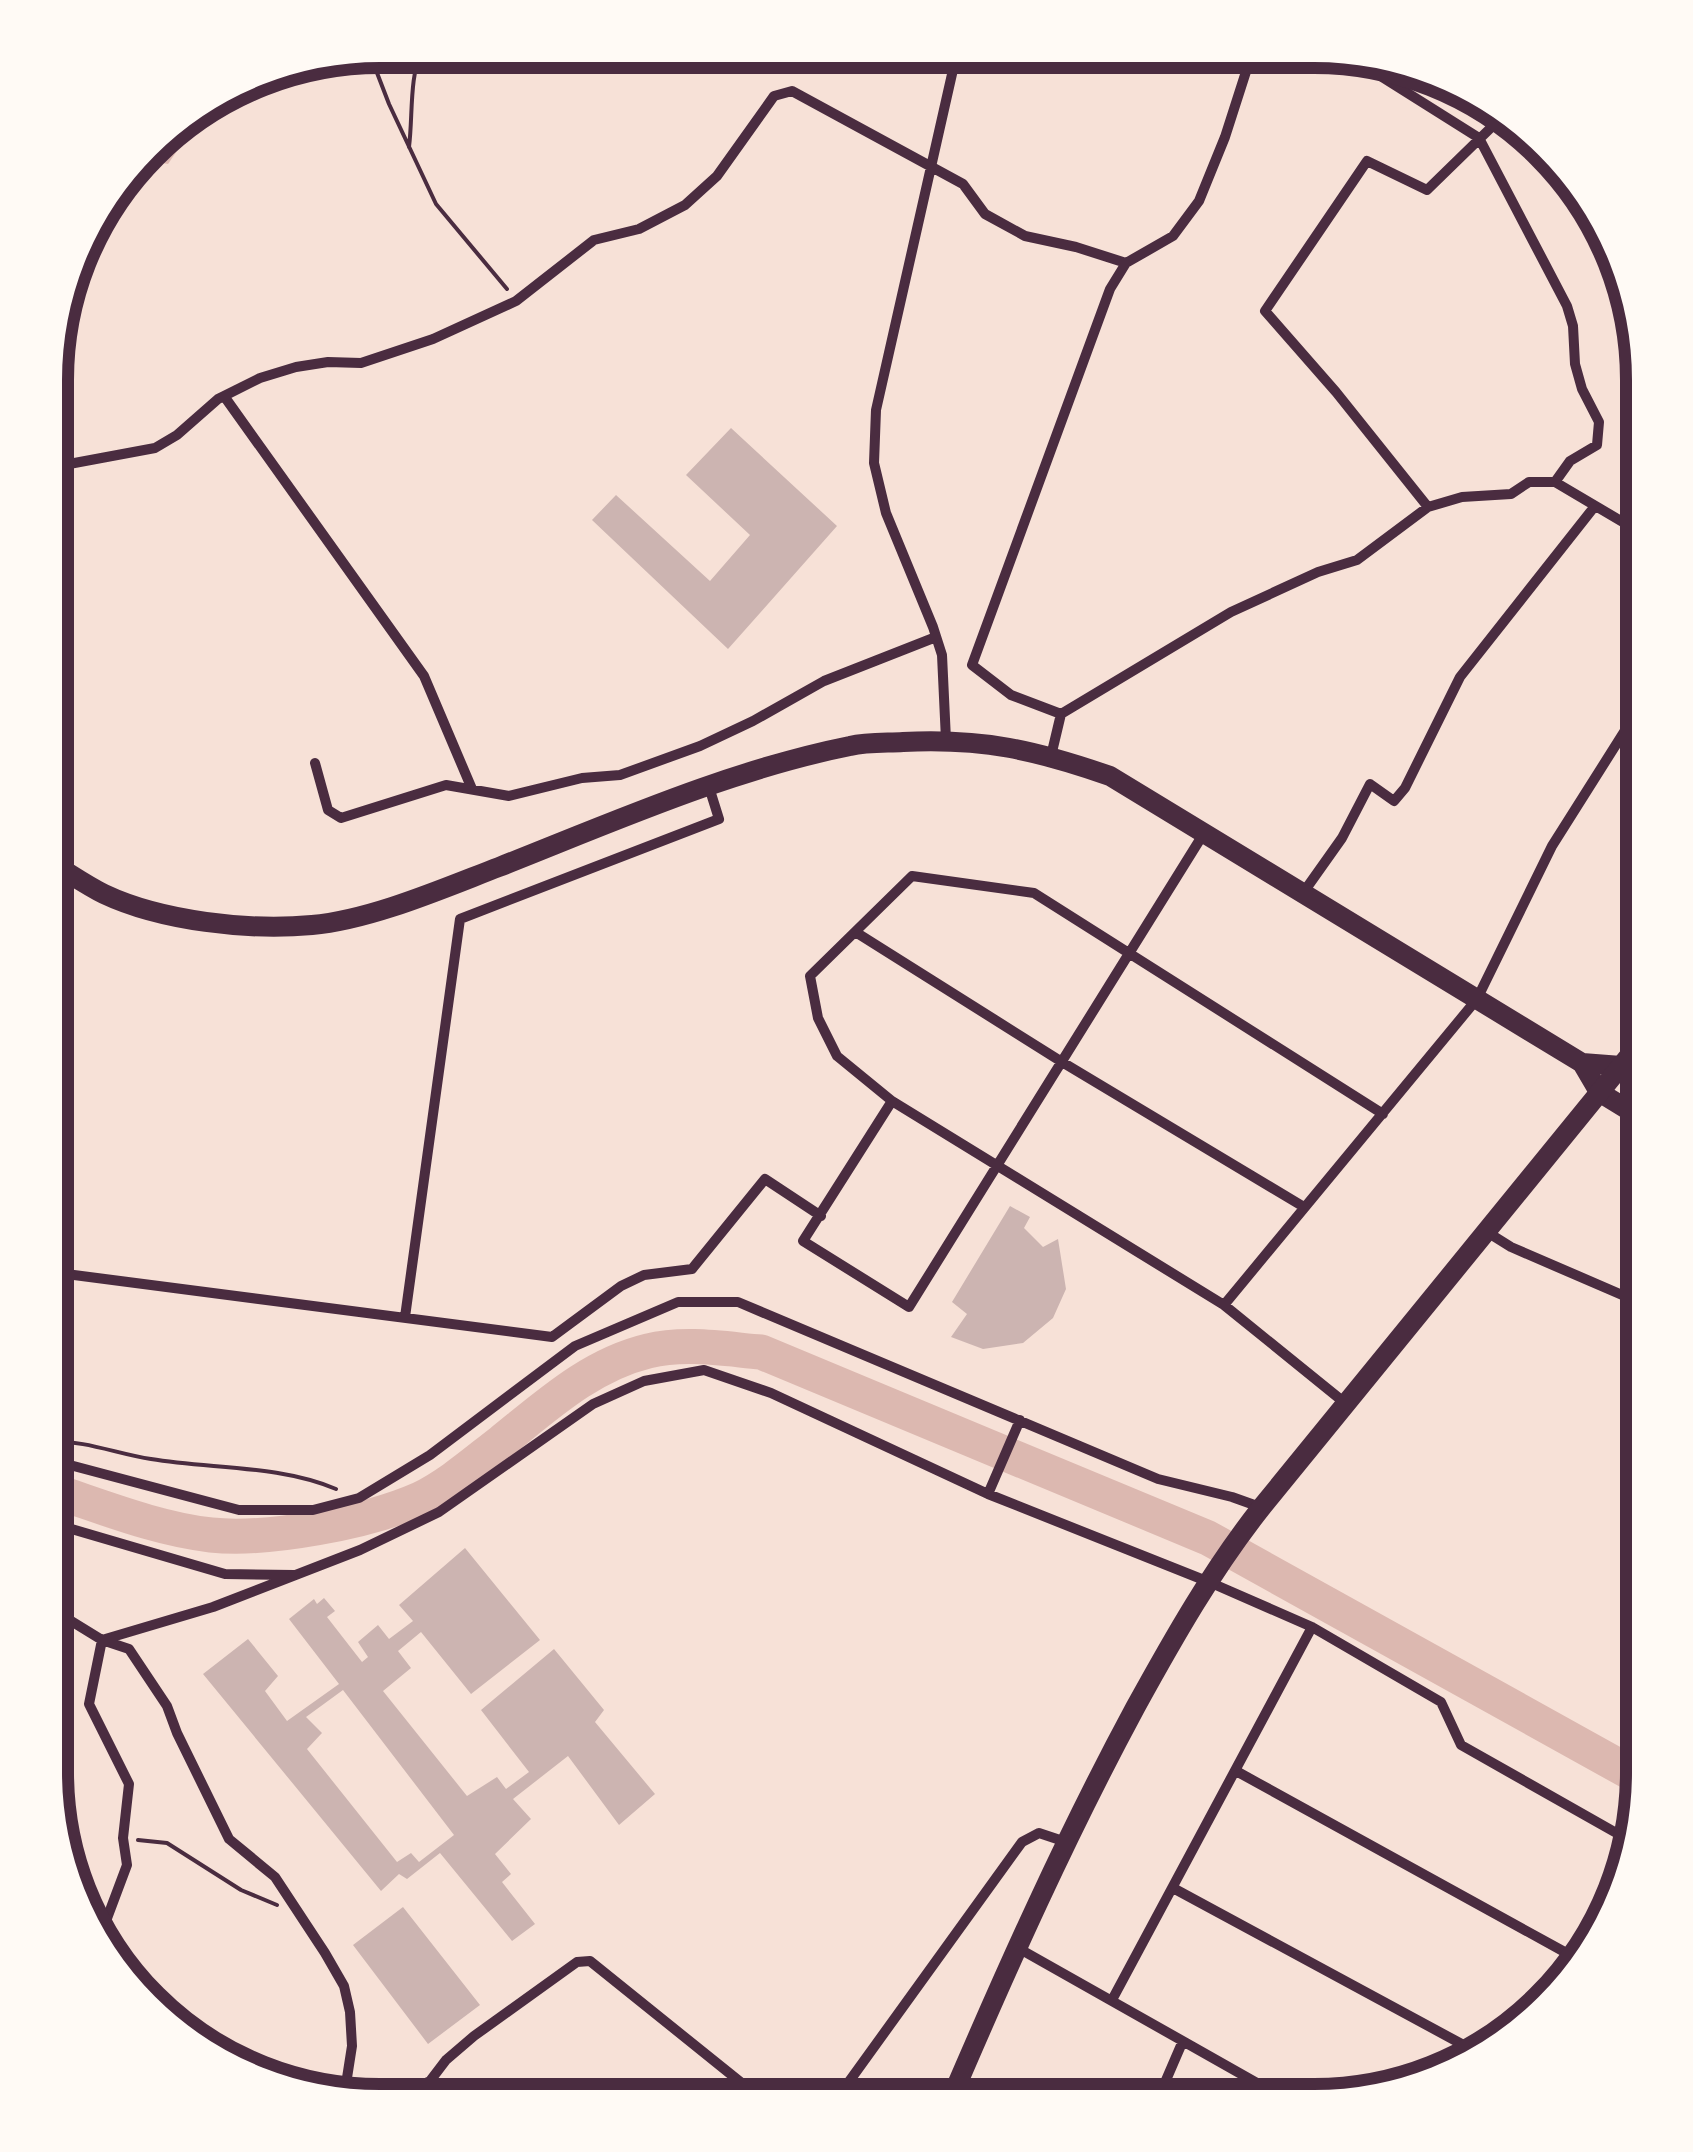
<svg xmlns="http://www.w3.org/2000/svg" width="1693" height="2152" font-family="'DejaVu Sans',sans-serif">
<rect width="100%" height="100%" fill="#f7e1d7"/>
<path fill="#dcb8b0" d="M171,126l14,13 -17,25 -28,-5 23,-28z"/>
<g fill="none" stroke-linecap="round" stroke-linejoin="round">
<path stroke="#dcb8b0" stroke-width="35" d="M51,1490c52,17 106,39 160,45 57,6 157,-13 209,-36 29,-14 55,-37 81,-57 45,-36 89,-77 147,-91 37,-9 77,-2 113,1l447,186 434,241"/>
</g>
<path fill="#ccb4b1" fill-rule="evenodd" d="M731,428l106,98 -109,123 -136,-129 24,-25 94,86 40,-46 -64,-60z
M1010,1206l20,11 -6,11 19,19 15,-8 8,50 -13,29 -30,25 -40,6 -32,-12 16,-23 -15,-12z
M465,1548l75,92 -69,54 -50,-62 -23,19 13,17 -28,23 84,105 30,-19 9,12 23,-17 -48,-62 73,-61 50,61 -9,12 60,72 -36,31 -51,-69 -55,43 18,20 -36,35 16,20 -9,8 33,42 -23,17 -72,-88 -33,26 -8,-5 -18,17 -178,-217 45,-35 30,37 -13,15 22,30 52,-37 -50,-65 25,-20 3,5 7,-6 11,13 -8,6 35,45 6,-5 -10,-15 20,-17 11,14 24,-18 -14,-16zM343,1690l111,145 -35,27 -8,-9 -14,9 -90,-113 15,-16 -16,-16z
M403,1907l77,98 -52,39 -75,-99z"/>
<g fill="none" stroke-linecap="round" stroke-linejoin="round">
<path stroke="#4a2c40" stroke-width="4" d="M369,52l20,52 47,100 71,85
M409,147c4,-31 0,-70 13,-97
M51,1442c34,-2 66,12 100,17 61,10 128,6 185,30
M138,1840l29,3 74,47 36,15"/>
<path stroke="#4a2c40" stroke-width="10" d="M1344,53l135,85 88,168 6,20 2,38 7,25 17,33 -2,23 -27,16 -15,21
M224,396l200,280 48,113
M53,467l102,-19 22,-13 41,-36 42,-21 36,-11 32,-5 33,1 72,-24 83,-38 78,-61 45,-11 46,-24 32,-29 57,-80 18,-5 171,93 22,30 40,22 51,11 50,16
M1428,507l-92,-115 -71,-81 102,-150 60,29 78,-76
M1061,714l-50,-19 -39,-30 138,-376 16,-26 47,-27 26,-35 26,-64 27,-84
M946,740l-4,-85 -9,-28 -47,-114 -12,-50 2,-53 81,-358
M1051,756l10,-42 170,-102 87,-40 39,-12 71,-53 34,-10 49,-3 18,-12h26l88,52
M315,763l13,47 13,8 105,-33 63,11 73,-18 38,-3 80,-29 53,-25 71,-40 112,-44
M1303,893l39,-55 28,-54 24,17 11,-13 55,-111 135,-171
M857,933l205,129 242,145
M892,1101l-89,140 106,66 295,-474
M1487,1232l24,15 132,57
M51,1272l501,65 69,-51 23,-11 48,-6 73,-90 56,37
M1224,1305l253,-306 75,-153 91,-144
M405,1317l55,-398 259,-100 -10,-32
M1345,1403l-121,-98 -332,-204 -55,-45 -19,-38 -8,-42 102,-100 122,17 349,221
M51,1460l188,50h74l46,-12 71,-43 145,-109 103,-44h60l420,177 74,18 28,10
M988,1494l32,-74
M51,1523l174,51 69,1
M50,1608l52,32 27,9 38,57 10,27 52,106 46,38 50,76 19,33 6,26 2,34 -8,51
M102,1640l111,-33 147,-57 79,-38 154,-108 51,-23 60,-11 67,23 217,101 221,88 103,45 129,75 20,43 166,94
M1236,1771l345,190
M1173,1888l309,167
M92,1931l14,-10 21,-56 -4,-27 6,-54 -40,-80 13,-64
M1018,1948l271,153
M1112,2000l200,-373
M430,2081l2,20
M387,2101l43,-20 16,-21 28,-24 103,-74 13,-1 174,140
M835,2101l187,-259 17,-9 27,9
M1157,2101l25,-58"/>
<path stroke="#4a2c40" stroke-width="20" d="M52,863c17,10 34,22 52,31 57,27 145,37 208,31 59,-5 132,-37 187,-58 114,-45 231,-97 351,-121 17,-4 36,-3 53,-4 80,-4 132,8 207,34l472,287 17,29 44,27
M1582,1063l39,3 22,14"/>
<path stroke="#4a2c40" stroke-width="20" d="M950,2101c57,-133 116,-265 185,-393 38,-69 77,-138 126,-200l382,-469"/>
</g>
<path d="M0 0H1693V2152H0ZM380 68H1314A312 312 0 0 1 1626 380V1772A312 312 0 0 1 1314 2084H380A312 312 0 0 1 68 1772V380A312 312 0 0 1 380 68Z" fill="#fffaf5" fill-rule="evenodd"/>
<path fill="none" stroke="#4a2c40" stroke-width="12" d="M380 68H1314A312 312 0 0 1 1626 380V1772A312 312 0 0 1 1314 2084H380A312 312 0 0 1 68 1772V380A312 312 0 0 1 380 68Z"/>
</svg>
